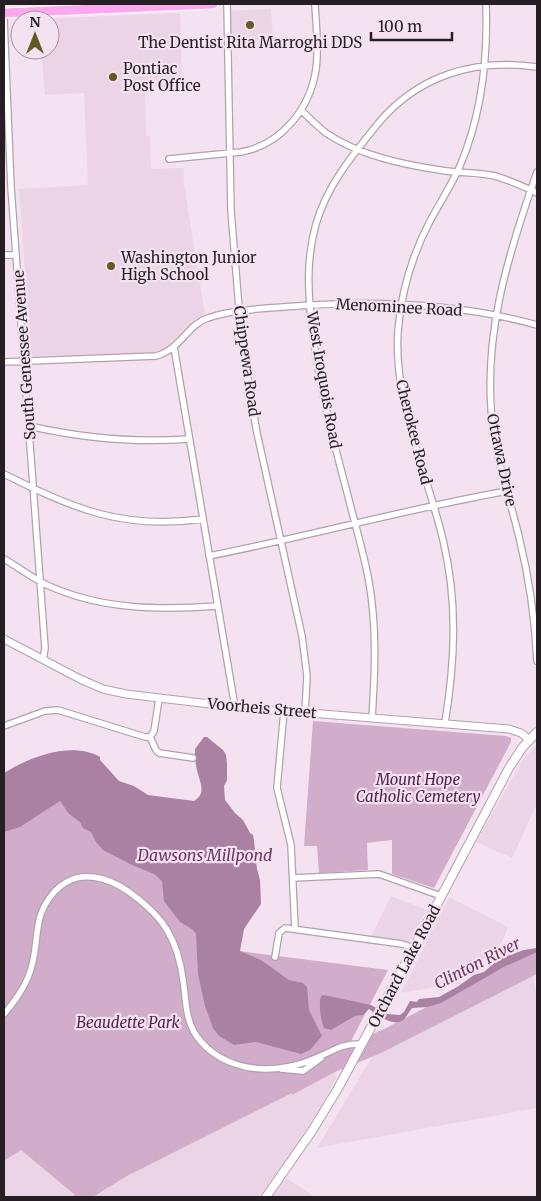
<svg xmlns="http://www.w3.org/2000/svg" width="541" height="1201" font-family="Merriweather,serif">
<rect width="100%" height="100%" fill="#f4e2f0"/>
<path fill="#ecd4e7" d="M271,9l2,33h-43v-31z
M180,13l2,72 -37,1 1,50h4l1,33 32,-1 1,17 21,130 -10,5 -12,15 -12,10 -7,4 -12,4 -121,3 -12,-167 69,-4 -4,-92 -39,2 -4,-45h9v-30l-13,-1z
M537,745v59l-25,54 -36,-16 48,-84z
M391,896l36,14 -17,32 -39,-5z
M449,897l59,30 -6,15 -32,30 -35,15 -34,6z
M533,975l4,24v109l-220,40 55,-91z
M335,1072l1,6 -14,27 -42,66 -21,26h-166l34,-21 165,-84 1,2z
M21,1150l42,34 12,11 -3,2h-68v-36z
M286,1178l29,19h-43z"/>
<path fill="#d2adcb" d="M313,721l193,15 5,2v4l-77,146 -42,-14v-34l-25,3 1,27 -49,3 -2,-27h-13z
M53,779l186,172 149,19 -39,75 35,-16 153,-79v24l-158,80 -44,18 -43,23v-2l-165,83 -34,21h-21l3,-2 -54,-45 -17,11v-363z"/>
<path fill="#ab81a3" d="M204,737h3l16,13 3,5 1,8v17l-3,6 1,14 10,13 8,7 7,13 3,2 1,6 3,28 3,11 1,24 -17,25 -4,22 21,9 28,20 14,3 4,4 2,23 13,26 -12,14 -9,4 -45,-12 -22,3 -15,-9 -6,-8 -8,-22 -7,-32 -2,-40 -4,-5 -12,-7 -16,-21 -2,-20 -8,-7 -24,-10 -27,-14 -7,-8 -5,-10 -8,-4 -3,-6 -11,-8 -9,-13 -40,26 -16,5v-59c26,-16 67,-32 96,-16v3l19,21 15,5 14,9 46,6c15,-9 3,-23 2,-36 -1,-5 -1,-11 -1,-16z
M537,948v4l-33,15 -63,36 -14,4 -15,1c-3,4 -6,10 -10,13 -10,5 -25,-6 -33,-12l-6,6 -8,1 -24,14 -7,-2c-3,-7 -6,-25 -3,-32l3,-1 47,10 16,9 13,1 4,-3 6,-11 7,1 2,-3 20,-2 18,-10 17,-12 10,-3 15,-13 25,-9z"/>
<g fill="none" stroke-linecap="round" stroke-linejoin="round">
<defs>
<path id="minor" d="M227,4l4,207 8,97 10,79 8,46 45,203 5,40 -2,37
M4,20l7,167 34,461 -2,12
M301,110c8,8 16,16 25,23 34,23 79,32 120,38 16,2 33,1 49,5 15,4 29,11 42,17
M169,159l72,-7c40,-7 69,-43 75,-83 3,-21 0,-44 -1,-65
M537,172c-30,85 -57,172 -43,263 5,34 17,68 25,102 10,40 16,82 18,124
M4,255h12
M174,347l61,360
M4,362l152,-6c25,-7 32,-32 52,-38 23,-8 51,-9 75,-11 84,-7 172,-5 254,18
M29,426c53,12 106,17 160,13
M4,474c70,35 119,56 199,45
M209,556c100,-20 198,-47 298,-65
M4,559c14,8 28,19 43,26 54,25 113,25 171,21
M284,711l-7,77 14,57 4,84
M372,718c3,-46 5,-91 -3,-136 -5,-29 -14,-57 -21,-86 -15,-56 -29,-111 -36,-168 -4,-36 -6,-69 4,-104 11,-38 35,-67 60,-98 40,-50 98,-68 161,-59
M445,723c10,-62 13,-121 -2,-183 -16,-68 -50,-139 -45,-209 3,-38 14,-75 31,-108 10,-19 22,-37 31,-57 22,-52 28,-106 26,-162
M4,726l41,-15 13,-1 87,27h5
M150,737l6,13 3,3 34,5
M150,737l4,-6 5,-32
M293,878l86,-4 62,22
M275,957l4,-24 6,-5 117,16 12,4
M4,1014c12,-14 24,-31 28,-49 8,-30 0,-48 23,-74 14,-14 29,-17 48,-12 22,6 53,32 64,51 9,15 14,34 16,50 3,17 2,36 11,52 9,15 24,26 41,32 25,9 57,5 81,-6 17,-7 26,-15 46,-14
M281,1069l22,2 18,-13"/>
<path id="tertiary" d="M4,639l76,40 23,10 23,5 109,13 274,22 12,4 9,7"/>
<path id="secondary" d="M266,1197l46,-66 25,-41 77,-142 95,-180 13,-20 15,-16"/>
<path id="trunk" d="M4,13l209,-9"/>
</defs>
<use href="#minor" stroke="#b1a1ae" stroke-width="8"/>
<use href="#tertiary" stroke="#b1a1ae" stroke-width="9"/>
<use href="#secondary" stroke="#b1a1ae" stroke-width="10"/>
<use href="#trunk" stroke="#fff" stroke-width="11"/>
<use href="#minor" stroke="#fff" stroke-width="5.5"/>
<use href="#tertiary" stroke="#fff" stroke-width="7"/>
<use href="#secondary" stroke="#fff" stroke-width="8"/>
<use href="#trunk" stroke="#fba8ee" stroke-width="9"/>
</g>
<g fill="#665825" stroke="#f4e2f0" stroke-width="2">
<circle cx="250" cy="25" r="5"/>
<circle cx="113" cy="77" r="5"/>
<circle cx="111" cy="266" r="5"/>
</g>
<g text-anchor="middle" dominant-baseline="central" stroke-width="4.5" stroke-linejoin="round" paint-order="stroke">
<g font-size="15" fill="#251f24" stroke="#f4e2f0" text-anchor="start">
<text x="250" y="42" text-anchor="middle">The Dentist Rita Marroghi DDS</text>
<text x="123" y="68">Pontiac<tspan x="123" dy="17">Post Office</tspan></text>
<text x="121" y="257">Washington Junior<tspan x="121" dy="17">High School</tspan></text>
</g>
<g font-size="15" fill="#251f24" stroke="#f4e2f0">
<text transform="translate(399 307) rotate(3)">Menominee Road</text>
<text transform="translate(24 355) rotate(-94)">South Genessee Avenue</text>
<text transform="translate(247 361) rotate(82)">Chippewa Road</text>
<text transform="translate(324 380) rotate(80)">West Iroquois Road</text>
<text transform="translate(414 432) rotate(76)">Cherokee Road</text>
<text transform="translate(502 460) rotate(78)">Ottawa Drive</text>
<text transform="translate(262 708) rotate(5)">Voorheis Street</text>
<text transform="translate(404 966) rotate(-62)">Orchard Lake Road</text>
</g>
<g font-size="15" font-style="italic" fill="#531f4b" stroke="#f4e2f0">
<text x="418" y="779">Mount Hope<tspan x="418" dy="17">Catholic Cemetery</tspan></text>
<text x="128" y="1022">Beaudette Park</text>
</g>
<g font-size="16" font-style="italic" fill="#6d3765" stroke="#f4e2f0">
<text x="205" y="855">Dawsons Millpond</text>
<text transform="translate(477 963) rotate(-27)">Clinton River</text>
</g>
</g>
<rect width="541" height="1201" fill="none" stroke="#251f24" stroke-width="10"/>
<g transform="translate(35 35)"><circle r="24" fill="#f4e2f0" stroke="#a1949e"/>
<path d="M0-4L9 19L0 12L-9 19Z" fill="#665825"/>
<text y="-8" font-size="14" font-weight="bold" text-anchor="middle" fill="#251f24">N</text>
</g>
<path d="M371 32v8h81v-8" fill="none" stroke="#251f24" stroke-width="2.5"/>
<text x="378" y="32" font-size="15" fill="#251f24" stroke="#f4e2f0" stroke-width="4" paint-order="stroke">100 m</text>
</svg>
